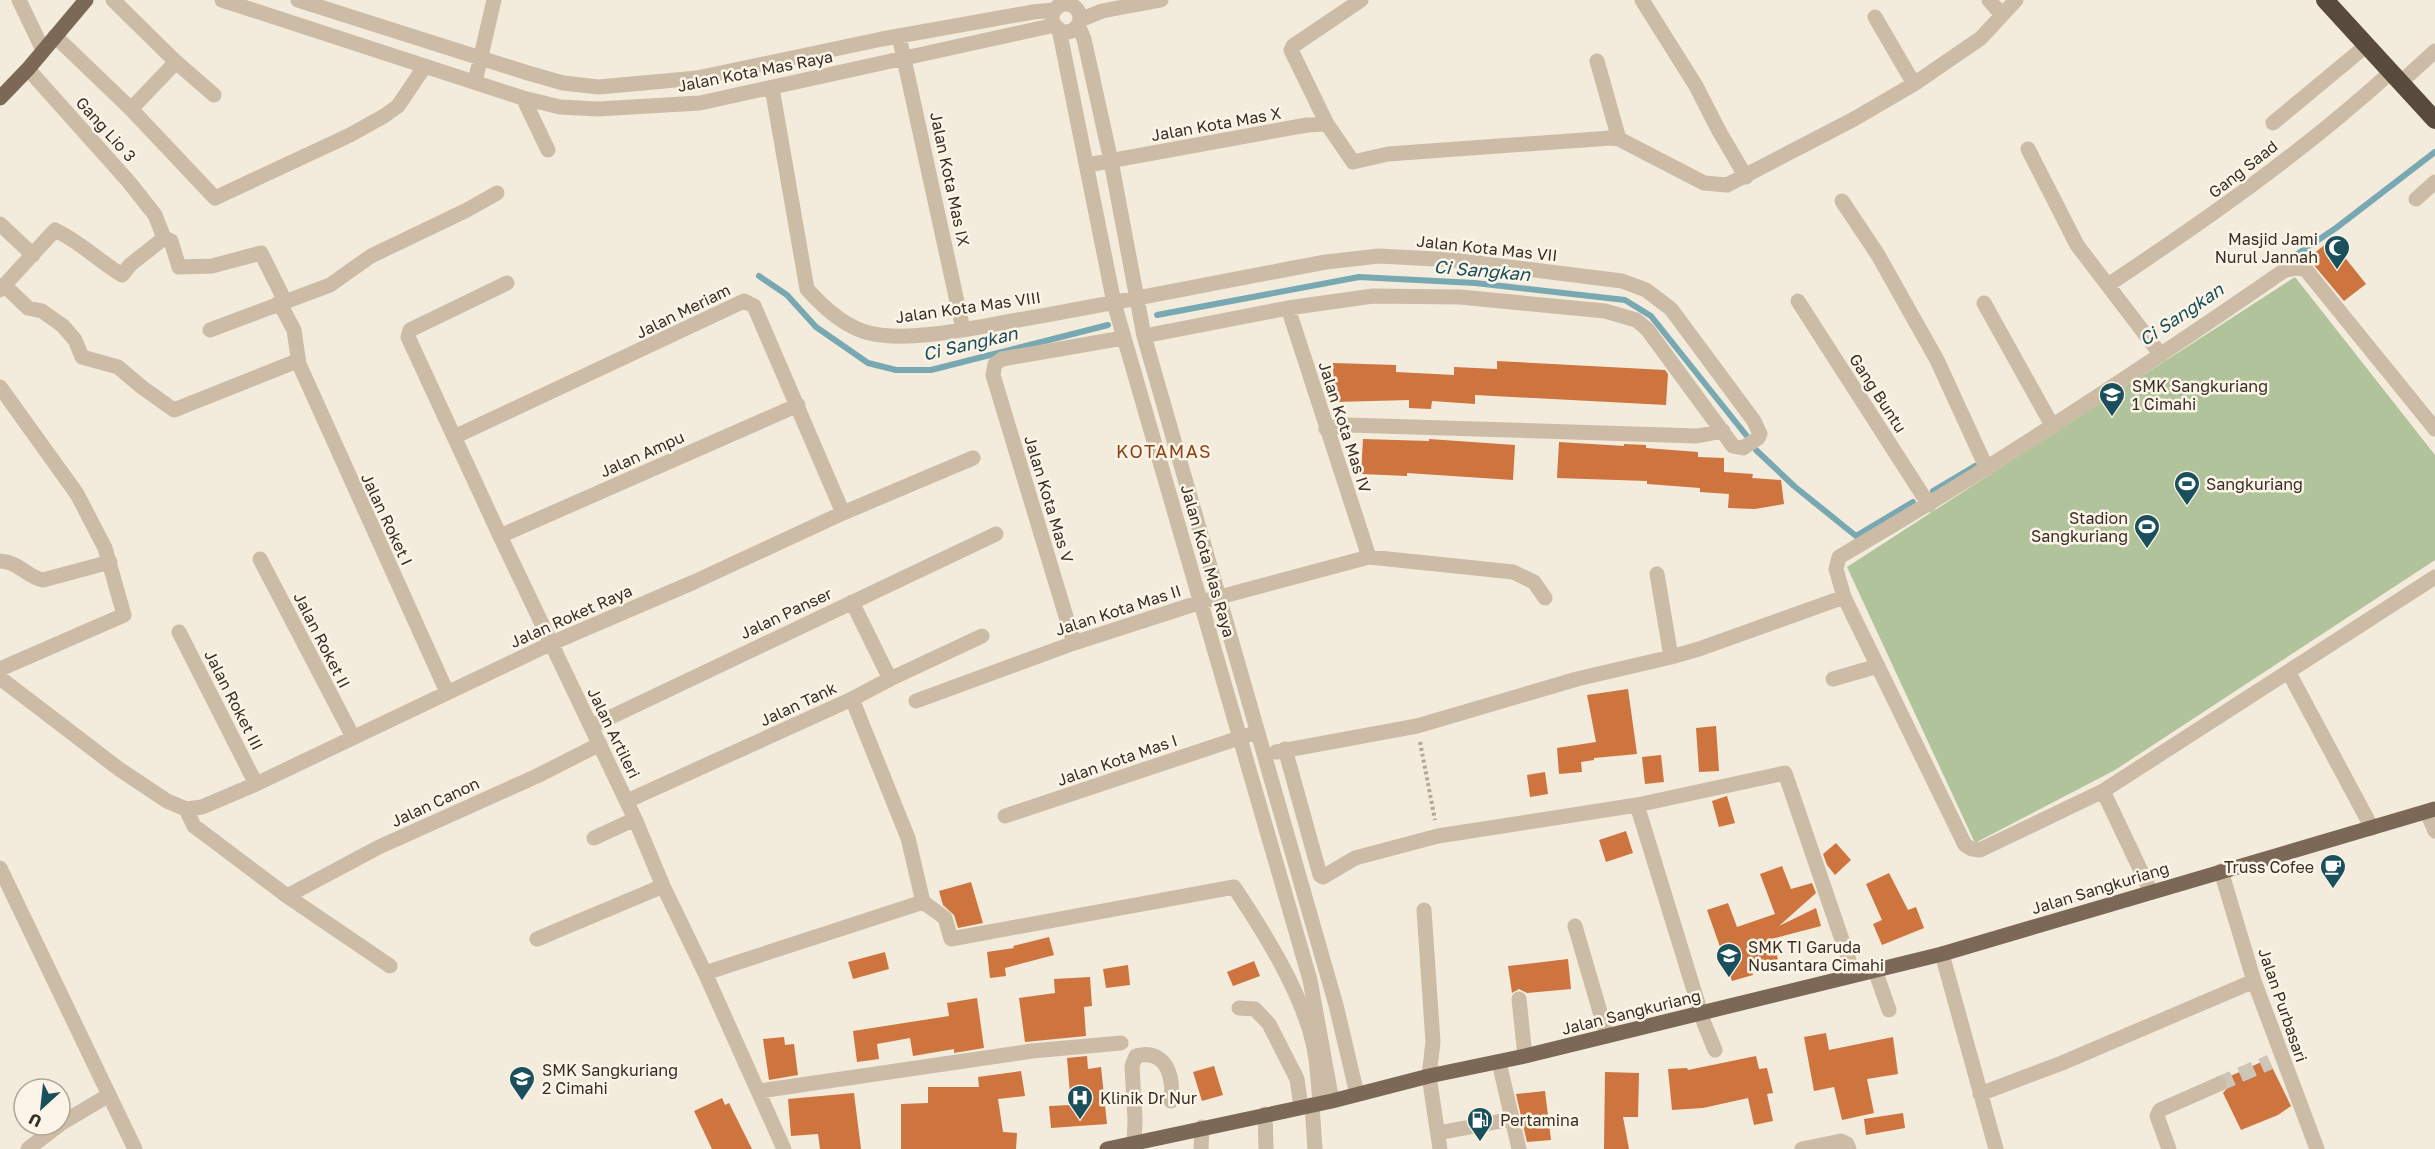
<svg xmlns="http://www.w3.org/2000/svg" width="2435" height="1149" font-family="'Golos Text',sans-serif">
<rect width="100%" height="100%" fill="#f3ebdb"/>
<path fill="#b0c39a" d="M2295,277l140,178v105l-320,210 -140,73 -128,-276z"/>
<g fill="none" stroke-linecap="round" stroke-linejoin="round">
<path stroke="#78a8b2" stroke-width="6" d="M2281,265l55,-37 99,-76
M759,276l28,19 29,32 52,36 28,7h35l177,-45
M1157,315l202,-38 116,6 150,17 26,16 95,119
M1756,450l38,36 62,50 57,-34
M1933,491l42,-25"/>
</g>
<path fill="#cd743f" d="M2331,240l35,44 -22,17 -36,-43z
M1497,361l168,9 3,4 -2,31 -191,-10v9l-43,-3 -1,8 -22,-1v-8l-75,2 -1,-39 63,2v7l58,3v-8l43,2z
M1363,439l66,2v-2l86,6 -2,35 -106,-7v3l-46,-2z
M1559,442l65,4v-2l22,1v3l52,4v5l26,1v14l29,2 -1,4 29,2 3,24 -29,5 -27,-1 1,-14 -29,-2v-4l-53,-4v-3l-90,-3z
M1628,689l9,65 -43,4v2l-13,2 1,10 -23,2 -2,-26 39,-6 -9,-47z
M1716,726l3,45 -20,1 -3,-44z
M1661,755l3,27 -19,2 -3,-27z
M1545,772l3,22 -18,3 -3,-22z
M1727,796l8,27 -16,4 -7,-26z
M1626,831l7,22 -27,9 -7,-22z
M1836,843l15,17 -16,15 -8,-10 -4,-11z
M1782,866l9,23 21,-6 4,10 -37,33 37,-18 5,18 -50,13 7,20 -27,9 2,7 -21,6 -25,-71 21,-7 9,24 38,-13 -15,-40z
M1889,873l19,37 8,-3 8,21 -42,17 -9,-21 9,-4 -16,-36z
M971,882l12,41 -25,5 -4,-13 -11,-10 -4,-14z
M1049,937l5,18 -49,13 1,8 -16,2 -3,-26 27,-4 -1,-2z
M885,952l4,17 -36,10 -5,-17z
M1568,959l3,30 -44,4 -8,-4 -7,4 -4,-27z
M1254,961l6,15 -27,10 -6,-14z
M1128,965l2,20 -24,3 -3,-19z
M1090,977l2,29 -8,1 2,29 -61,6 -6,-44 36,-5 -1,-14z
M977,998l7,50 -30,5v-4l-41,7 -3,-18 -33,6 2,15 -22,3 -4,-31 96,-15 -2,-13z
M1826,1033l3,17 64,-13 5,37 -31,5 7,34 -32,7 -8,-33 -20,4 -10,-54z
M784,1037l1,8 9,-1 4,31 -29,5 -6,-41z
M1087,1056l1,13 13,-2 6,57 -56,4 -2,-22 22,-1 -4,-47z
M1756,1056l3,13 8,-1 6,25 -6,1 6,27 -19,4 -6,-27 -45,10 -31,2 -4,-41 19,-1 1,2z
M2268,1059l23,47 -13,9 -37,15 -18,-37 6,-7 -3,-8z
M1214,1066l9,29 -21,6 -9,-29z
M1021,1071l4,25 -27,3 5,33 14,1 -1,16h-115v-45l27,-1v-16h51l-1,-10z
M1605,1072l34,1 -1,44h-15l6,32h-25z
M1545,1091l6,49 -24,2 -11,-48z
M854,1093l7,56h-41l-2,-15 -27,2 -3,-37z
M722,1098l3,7 4,-2 23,46h-40l-18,-38z
M1903,1113l2,15 -39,7 -2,-16z"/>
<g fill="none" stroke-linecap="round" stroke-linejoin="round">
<path stroke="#cec5b7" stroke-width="15" stroke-dasharray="15 8" stroke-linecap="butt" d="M2219,1084l51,-22"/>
<path stroke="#b8a790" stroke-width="4" stroke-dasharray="3 3" stroke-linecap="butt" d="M1420,742l15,78"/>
<path stroke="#ccbca6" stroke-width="15" d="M19,0l24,50
M113,0l63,62 38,33
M222,0l301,98 37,9 38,2 102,-6 355,-78
M298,0l230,73 35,10 36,4 98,-9 185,-39 151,-27 21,-2
M1361,0l-68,46 -2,4 36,74 26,38 35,-8 223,-16 8,1 85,44 23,2 127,-66 60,-35 67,-46 35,-38
M1642,0l54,86 23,45 27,46
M1989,0l12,14
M1052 18a14 14 0 1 1 28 0a14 14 0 1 1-28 0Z
M1875,17l39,67
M1080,20l22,-9 59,-11
M1078,25l6,14 27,122 33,175 192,669 21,89
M1059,29l55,274 196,677 22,121
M55,36l76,73 84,89 135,-63 34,-19 14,-10 27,-40
M899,36l64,293
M1597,61l22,78
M28,69l101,113 26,33 9,23 7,3 8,26 33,-1 49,-13 24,48
M475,82l19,-82
M2401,82l34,-31
M772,88l35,201c16,18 38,38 62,44 41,10 107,-6 149,-13 103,-18 205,-39 308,-58l53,-6 75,4 168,21 24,9 25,19 83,112 6,13 -2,4 -15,10 -10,-2 -86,-117 -11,-9 -31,-9 -145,-14 -87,-1 -85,12 -144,28
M523,98l25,52
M131,109l45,-47
M2273,123l94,-78
M2028,149l49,96 84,110
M1087,165l220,-40 20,-1
M2416,199l19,-17
M1842,201l36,54 59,105 50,109
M0,224l33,31
M507,283l-97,47 -2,7 92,199 135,283 28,67 42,87 79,176
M2108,285c99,-66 195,-133 283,-213
M5,286l23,22 14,3 21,15 12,14 7,17 36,10 25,21 31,22 123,-49
M0,290l55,-60c24,11 44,31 67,45l8,-10 34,-27
M1798,301l131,204
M279,302l15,28 5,34 148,328
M1984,303l69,124
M1288,308l81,249
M210,330l120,-45 41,-29 96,-46 30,-17
M0,387l77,107 28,54 19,67 -124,54
M1326,429l22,-4 349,11 26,-5
M2435,429l-129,-159 -10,-2 -11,2c-146,101 -293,198 -446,287l-3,12 8,28 121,248 7,4 8,1 123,-59 332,-214
M454,437l290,-136 10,5 89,207
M500,536l298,-131
M260,559l93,178
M0,561c20,1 26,16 43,19l67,-18
M1657,574l14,83
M852,602l38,77
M179,632l77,152
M1074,643l-81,-268 2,-11 7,-5 121,-21
M2289,673l83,155
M0,678l119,91 48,32 19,8 8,17 93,70 103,70
M1833,679l45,-13
M852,699l56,139 15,64 22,16 6,21 283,-52c30,45 67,104 79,156 5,20 5,41 7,60
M916,701l158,-58 127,-41 168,-45 144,15 21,10 11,16
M592,726l404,-192
M1285,749l35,126 3,2 32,-19 83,-22 199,-31 148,-32 69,202
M1276,752l141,-26 160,-47 94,-22 28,-8 145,-52
M2103,791l48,101
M627,801l225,-102 38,-20 92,-43
M1637,805l67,218 11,27
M186,809l16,-2 54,-23 296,-141 142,-61 149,-69 130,-55
M2427,812l8,19
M1005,816l243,-81
M594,838l41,-19
M0,868l135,281
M2221,871l33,110 63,168
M287,896l92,-49 158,-71 63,-32
M1424,910l9,132 -4,34 11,73
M1575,926l32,110
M537,939l126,-53
M1942,954l54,195
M1875,970l14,40
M705,973l218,-71
M1519,999l6,57
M1239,1008l16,1 14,15 28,55 4,28
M1499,1062l20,87
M759,1091l273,-40 89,-8
M1980,1094l82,-31 192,-82
M1312,1105l3,44
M1265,1114l1,35
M60,1124l49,-29
M1438,1133l74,-14
M28,1149l31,-24
M1134,1149l1,-30 -3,-53 4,-10c30,-8 38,20 35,45
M1201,1149l1,-22
M1802,1149l39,-8 6,3 2,5
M2169,1149l-12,-33 3,-6 59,-26"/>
<path stroke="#7b6857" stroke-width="15" d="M0,98l28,-29 58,-69
M1107,1149l225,-48 97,-25 96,-20 417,-102 493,-145"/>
<path stroke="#594a3e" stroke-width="18" d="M2325,0l110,120"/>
</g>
<defs>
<symbol id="mosque-pin" viewBox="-11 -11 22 30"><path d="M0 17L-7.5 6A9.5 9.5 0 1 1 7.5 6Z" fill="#1a4f5c" stroke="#fbf4e7"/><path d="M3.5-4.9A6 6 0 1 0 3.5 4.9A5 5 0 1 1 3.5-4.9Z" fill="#fff"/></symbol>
<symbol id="school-pin" viewBox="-11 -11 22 30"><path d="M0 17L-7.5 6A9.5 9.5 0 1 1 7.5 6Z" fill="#1a4f5c" stroke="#fbf4e7"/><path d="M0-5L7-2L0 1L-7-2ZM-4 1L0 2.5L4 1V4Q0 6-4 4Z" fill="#fff"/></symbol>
<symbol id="stadium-pin" viewBox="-11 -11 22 30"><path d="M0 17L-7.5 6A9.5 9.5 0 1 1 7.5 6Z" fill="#1a4f5c" stroke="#fbf4e7"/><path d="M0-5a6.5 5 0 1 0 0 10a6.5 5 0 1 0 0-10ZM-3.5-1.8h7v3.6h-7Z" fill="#fff"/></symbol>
<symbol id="cafe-pin" viewBox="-11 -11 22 30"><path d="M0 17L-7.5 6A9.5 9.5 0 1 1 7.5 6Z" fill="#1a4f5c" stroke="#fbf4e7"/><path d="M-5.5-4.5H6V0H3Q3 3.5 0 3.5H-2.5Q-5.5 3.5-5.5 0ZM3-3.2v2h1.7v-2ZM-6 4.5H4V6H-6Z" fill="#fff"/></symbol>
<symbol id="hospital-pin" viewBox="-11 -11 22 30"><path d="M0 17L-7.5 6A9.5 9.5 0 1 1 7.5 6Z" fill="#1a4f5c" stroke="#fbf4e7"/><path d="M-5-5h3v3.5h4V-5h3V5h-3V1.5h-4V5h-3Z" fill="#fff"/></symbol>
<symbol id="fuel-pin" viewBox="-11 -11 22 30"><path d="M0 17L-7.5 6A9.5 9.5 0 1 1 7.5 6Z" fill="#1a4f5c" stroke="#fbf4e7"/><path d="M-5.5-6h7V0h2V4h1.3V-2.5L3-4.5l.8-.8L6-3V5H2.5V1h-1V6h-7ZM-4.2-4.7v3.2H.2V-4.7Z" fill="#fff"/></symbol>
</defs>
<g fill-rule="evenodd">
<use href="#mosque-pin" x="2322" y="233" width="30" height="40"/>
<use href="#school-pin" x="2097" y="380" width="30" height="40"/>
<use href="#stadium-pin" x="2172" y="469" width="30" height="40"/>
<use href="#stadium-pin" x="2132" y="512" width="30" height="40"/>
<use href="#cafe-pin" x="2318" y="852" width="30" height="40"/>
<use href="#school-pin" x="1714" y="941" width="30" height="40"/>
<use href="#school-pin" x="507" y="1064" width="30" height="40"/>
<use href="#hospital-pin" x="1065" y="1083" width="30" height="40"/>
<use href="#fuel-pin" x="1465" y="1105" width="30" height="40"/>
</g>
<g text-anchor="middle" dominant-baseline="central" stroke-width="5" stroke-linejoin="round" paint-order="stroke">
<g font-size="16" fill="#382f27" stroke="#fbf4e7">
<text transform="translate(755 71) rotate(-11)">Jalan Kota Mas Raya</text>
<text transform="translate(1216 124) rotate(-10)">Jalan Kota Mas X</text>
<text transform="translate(106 129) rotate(48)">Gang Lio 3</text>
<text transform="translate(2243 169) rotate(-38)">Gang Saad</text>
<text transform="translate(950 179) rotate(78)">Jalan Kota Mas IX</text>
<text transform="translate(1487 248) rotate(6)">Jalan Kota Mas VII</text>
<text transform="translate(968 307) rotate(-8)">Jalan Kota Mas VIII</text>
<text transform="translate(683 311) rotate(-26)">Jalan Meriam</text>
<text transform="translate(1878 393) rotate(57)">Gang Buntu</text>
<text transform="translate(1345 427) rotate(72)">Jalan Kota Mas IV</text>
<text transform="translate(642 454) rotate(-24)">Jalan Ampu</text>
<text transform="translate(1049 499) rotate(73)">Jalan Kota Mas V</text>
<text transform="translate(387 519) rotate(65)">Jalan Roket I</text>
<text transform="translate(1208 561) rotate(74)">Jalan Kota Mas Raya</text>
<text transform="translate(1118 610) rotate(-18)">Jalan Kota Mas II</text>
<text transform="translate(786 613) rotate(-25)">Jalan Panser</text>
<text transform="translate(571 616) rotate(-24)">Jalan Roket Raya</text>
<text transform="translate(322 640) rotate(63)">Jalan Roket II</text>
<text transform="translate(234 700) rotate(63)">Jalan Roket III</text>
<text transform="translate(798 704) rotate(-25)">Jalan Tank</text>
<text transform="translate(614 733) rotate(64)">Jalan Artileri</text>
<text transform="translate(1117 760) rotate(-19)">Jalan Kota Mas I</text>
<text transform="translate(435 802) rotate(-25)">Jalan Canon</text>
<text transform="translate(2100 888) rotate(-17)">Jalan Sangkuriang</text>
<text transform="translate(2283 1005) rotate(71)">Jalan Purbasari</text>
<text transform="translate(1631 1012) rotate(-14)">Jalan Sangkuriang</text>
</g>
<g font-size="16" fill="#382f27" stroke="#fbf4e7" text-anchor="start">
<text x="2318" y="239" text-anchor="end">Masjid Jami<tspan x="2318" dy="18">Nurul Jannah</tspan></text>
<text x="2132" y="386">SMK Sangkuriang<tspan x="2132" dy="18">1 Cimahi</tspan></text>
<text x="2206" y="484">Sangkuriang</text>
<text x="2128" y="518" text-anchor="end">Stadion<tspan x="2128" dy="18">Sangkuriang</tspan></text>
<text x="2314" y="867" text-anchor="end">Truss Cofee</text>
<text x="1748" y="947">SMK TI Garuda<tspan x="1748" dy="18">Nusantara Cimahi</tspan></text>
<text x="542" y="1070">SMK Sangkuriang<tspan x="542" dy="18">2 Cimahi</tspan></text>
<text x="1100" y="1098">Klinik Dr Nur</text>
<text x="1500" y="1120">Pertamina</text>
</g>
<g font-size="18" font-style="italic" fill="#1a4f5c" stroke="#fbf4e7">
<text transform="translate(1482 270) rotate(5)">Ci Sangkan</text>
<text transform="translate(2181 314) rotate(-34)">Ci Sangkan</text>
<text transform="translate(970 343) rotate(-13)">Ci Sangkan</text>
</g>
<g font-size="18" letter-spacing="1.5" fill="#8c451b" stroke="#fbf4e7">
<text x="1164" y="451">KOTAMAS</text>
</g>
</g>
<g transform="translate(42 1107) rotate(207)"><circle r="28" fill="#fbf4e7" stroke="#ada59a" stroke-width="1.5"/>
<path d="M0-4.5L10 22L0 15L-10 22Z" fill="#1a4f5c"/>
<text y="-9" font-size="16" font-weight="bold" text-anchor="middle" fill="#382f27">U</text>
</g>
</svg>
